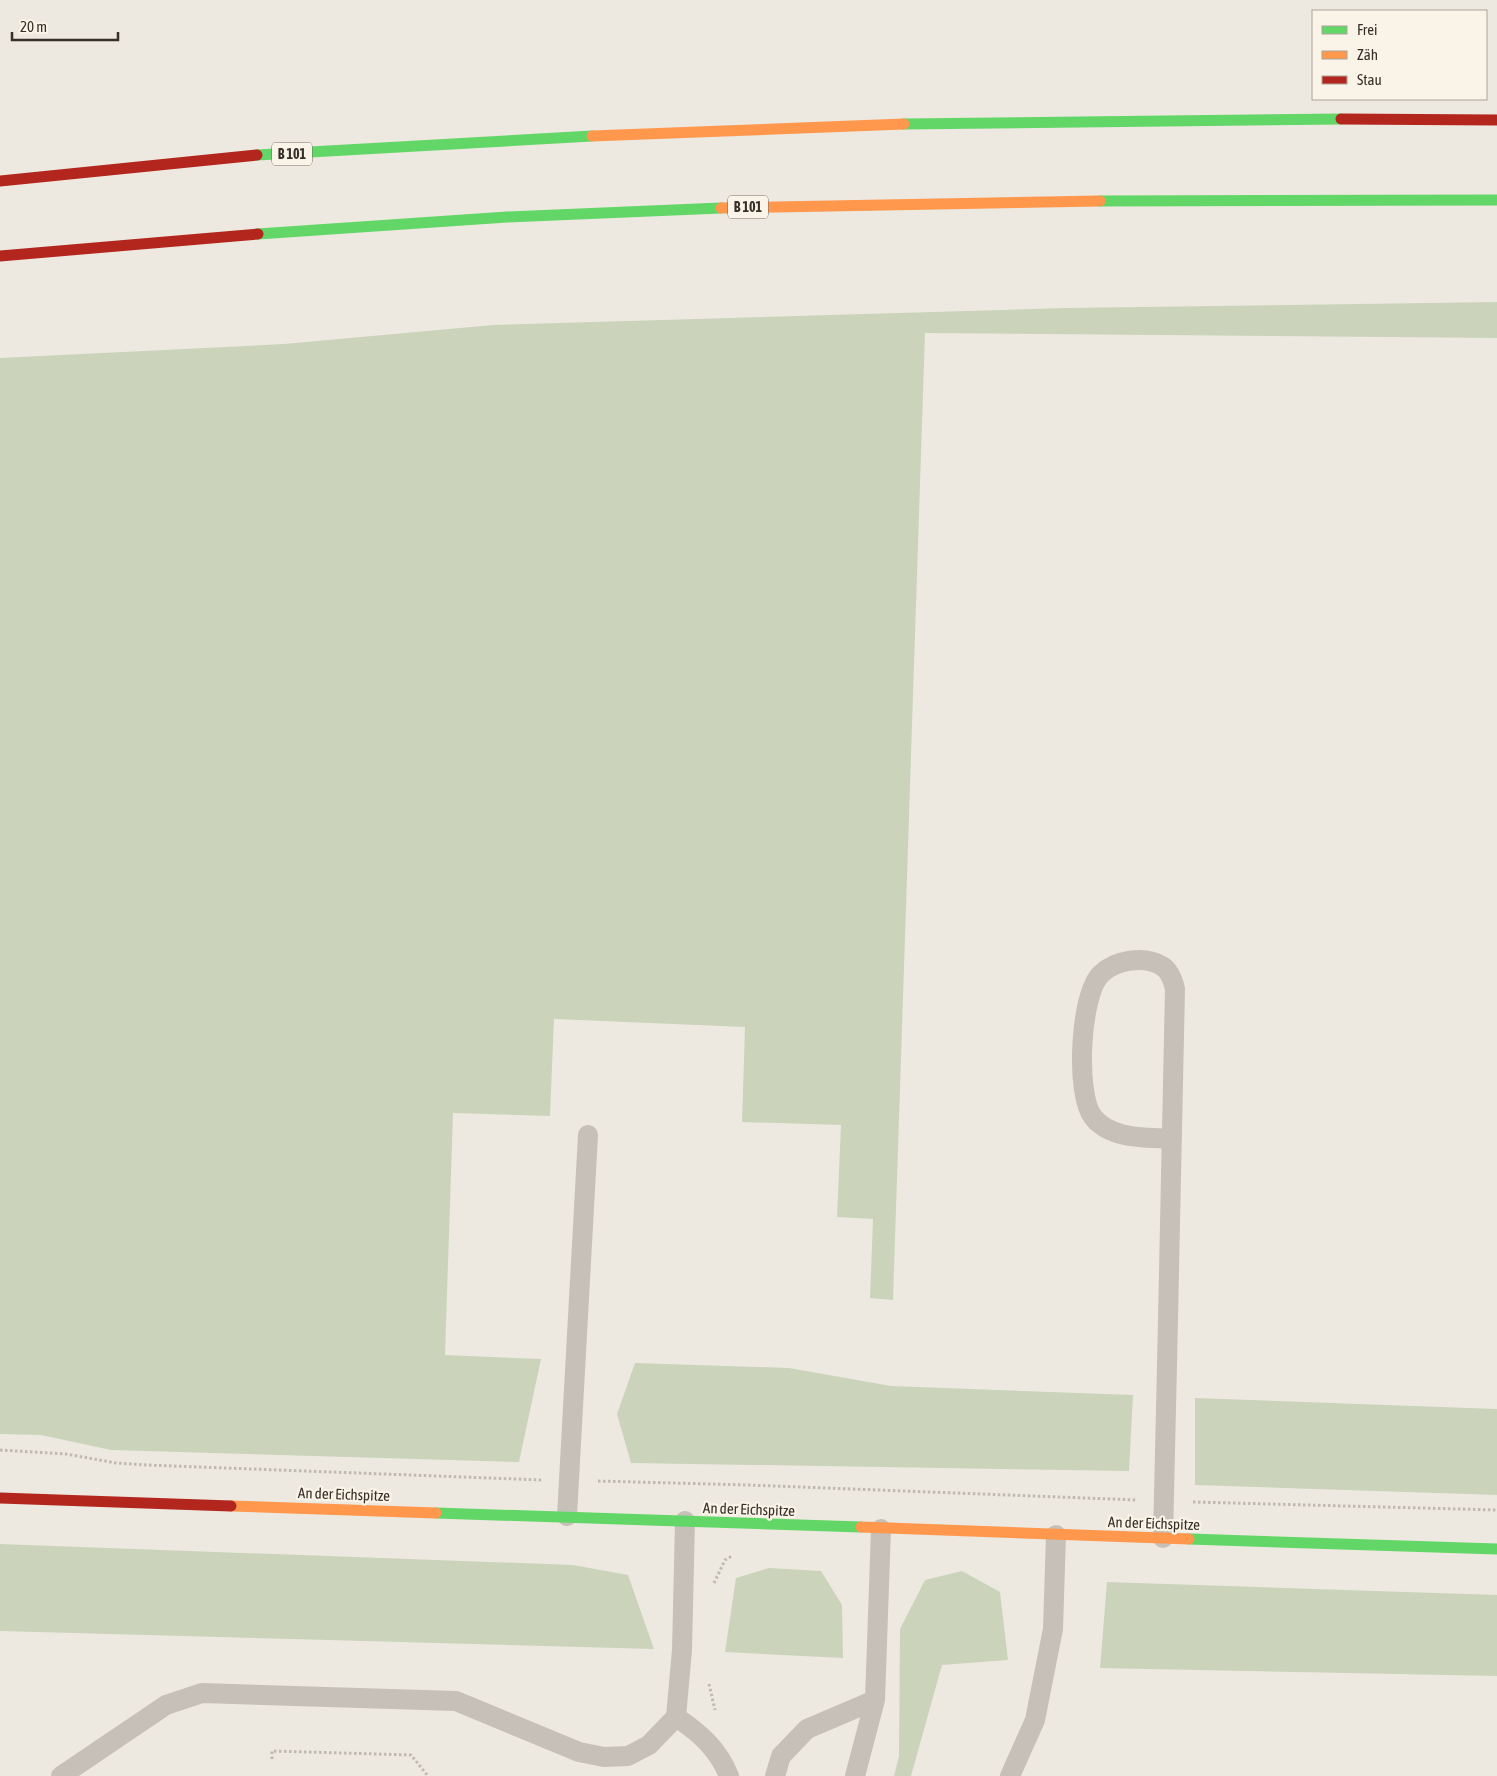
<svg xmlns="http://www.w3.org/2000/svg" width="1497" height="1776" font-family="'Asap Condensed',sans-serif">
<rect width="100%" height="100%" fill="#ede9e0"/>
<path fill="#cbd4ba" d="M1497,302v36l-572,-5 -32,967 -23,-2 3,-79 -36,-2 4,-92 -99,-3 3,-95 -191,-8 -4,97 -97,-3 -8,242 96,4 -22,103 -408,-12 -70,-15 -41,-1v-1076l284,-14 209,-19 573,-17z
M635,1363l154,5 102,18 242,9 -4,76 -498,-8 -14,-49z
M1195,1398l302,11v86l-302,-10z
M0,1544l573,21 55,10 26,74 -654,-18z
M769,1568l52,3 21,34 1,53 -118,-6 11,-74z
M962,1571l38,21 8,68 -66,5 -31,111h-17l5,-20 1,-127 25,-49z
M1107,1582l390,13v81l-397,-8z"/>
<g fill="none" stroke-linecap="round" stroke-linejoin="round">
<path stroke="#bfb9b1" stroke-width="3" stroke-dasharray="2.5 2.5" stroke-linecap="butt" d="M0,1450l66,4 50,9 30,2 396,15
M598,1481l150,4 389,15
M1193,1502l304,8
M714,1583l11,-23 7,-4
M709,1684l6,26
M272,1759v-8l139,4 17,21"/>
<path stroke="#c6c0b9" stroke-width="20" d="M567,1516l21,-381
M1163,1538c4,-183 9,-366 12,-549 -2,-9 -5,-18 -13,-23 -17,-11 -47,-6 -61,8 -21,20 -26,120 -8,143 18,23 54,20 79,22
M676,1717c24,16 42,32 53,59
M61,1776l105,-71 36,-12 254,8 123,51 25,5 24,-1 21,-11 27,-28 6,-67 3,-129
M775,1776l6,-20 26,-27 68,-29
M855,1776l20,-76 6,-171
M1010,1776l25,-56 18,-91 3,-94"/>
<path stroke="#63d668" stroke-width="11" d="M904,124l437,-5
M257,155l335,-19
M1100,201l397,-1
M258,234l249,-17 214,-9
M436,1513l425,14
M1189,1539l308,10"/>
<path stroke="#ff974d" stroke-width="11" d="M592,136l312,-12
M721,208l379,-7
M231,1506l205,7
M861,1527l328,12"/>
<path stroke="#b3261e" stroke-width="11" d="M1341,119l156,1
M0,181l257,-26
M0,256l258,-22
M0,1498l231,8"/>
</g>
<g text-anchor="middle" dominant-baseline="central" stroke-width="4.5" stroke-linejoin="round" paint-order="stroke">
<g fill="#faf3e7" stroke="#726961" stroke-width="1">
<rect x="272" y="142.5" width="40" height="23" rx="4"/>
<rect x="728" y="195.5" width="40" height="23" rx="4"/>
</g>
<g font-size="14" font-weight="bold" fill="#372e27">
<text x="292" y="154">B 101</text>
<text x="748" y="207">B 101</text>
</g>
<g font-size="15" fill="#372e27" stroke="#faf3e7">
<text transform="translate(344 1494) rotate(2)">An der Eichspitze</text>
<text transform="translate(749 1509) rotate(2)">An der Eichspitze</text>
<text transform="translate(1154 1523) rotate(2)">An der Eichspitze</text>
</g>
</g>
<rect x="1312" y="10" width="175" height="90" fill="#faf3e7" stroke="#aca49a"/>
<rect x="1322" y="26" width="25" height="8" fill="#63d668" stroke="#aca49a"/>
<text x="1357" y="35" font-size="15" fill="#372e27">Frei</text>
<rect x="1322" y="51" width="25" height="8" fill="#ff974d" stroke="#aca49a"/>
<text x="1357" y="60" font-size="15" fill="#372e27">Zäh</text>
<rect x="1322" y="76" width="25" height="8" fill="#b3261e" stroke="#aca49a"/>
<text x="1357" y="85" font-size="15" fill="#372e27">Stau</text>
<path d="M12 32v8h106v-8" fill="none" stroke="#372e27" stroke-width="2.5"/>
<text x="20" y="32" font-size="15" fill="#372e27" stroke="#faf3e7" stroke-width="4" paint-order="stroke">20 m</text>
</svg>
